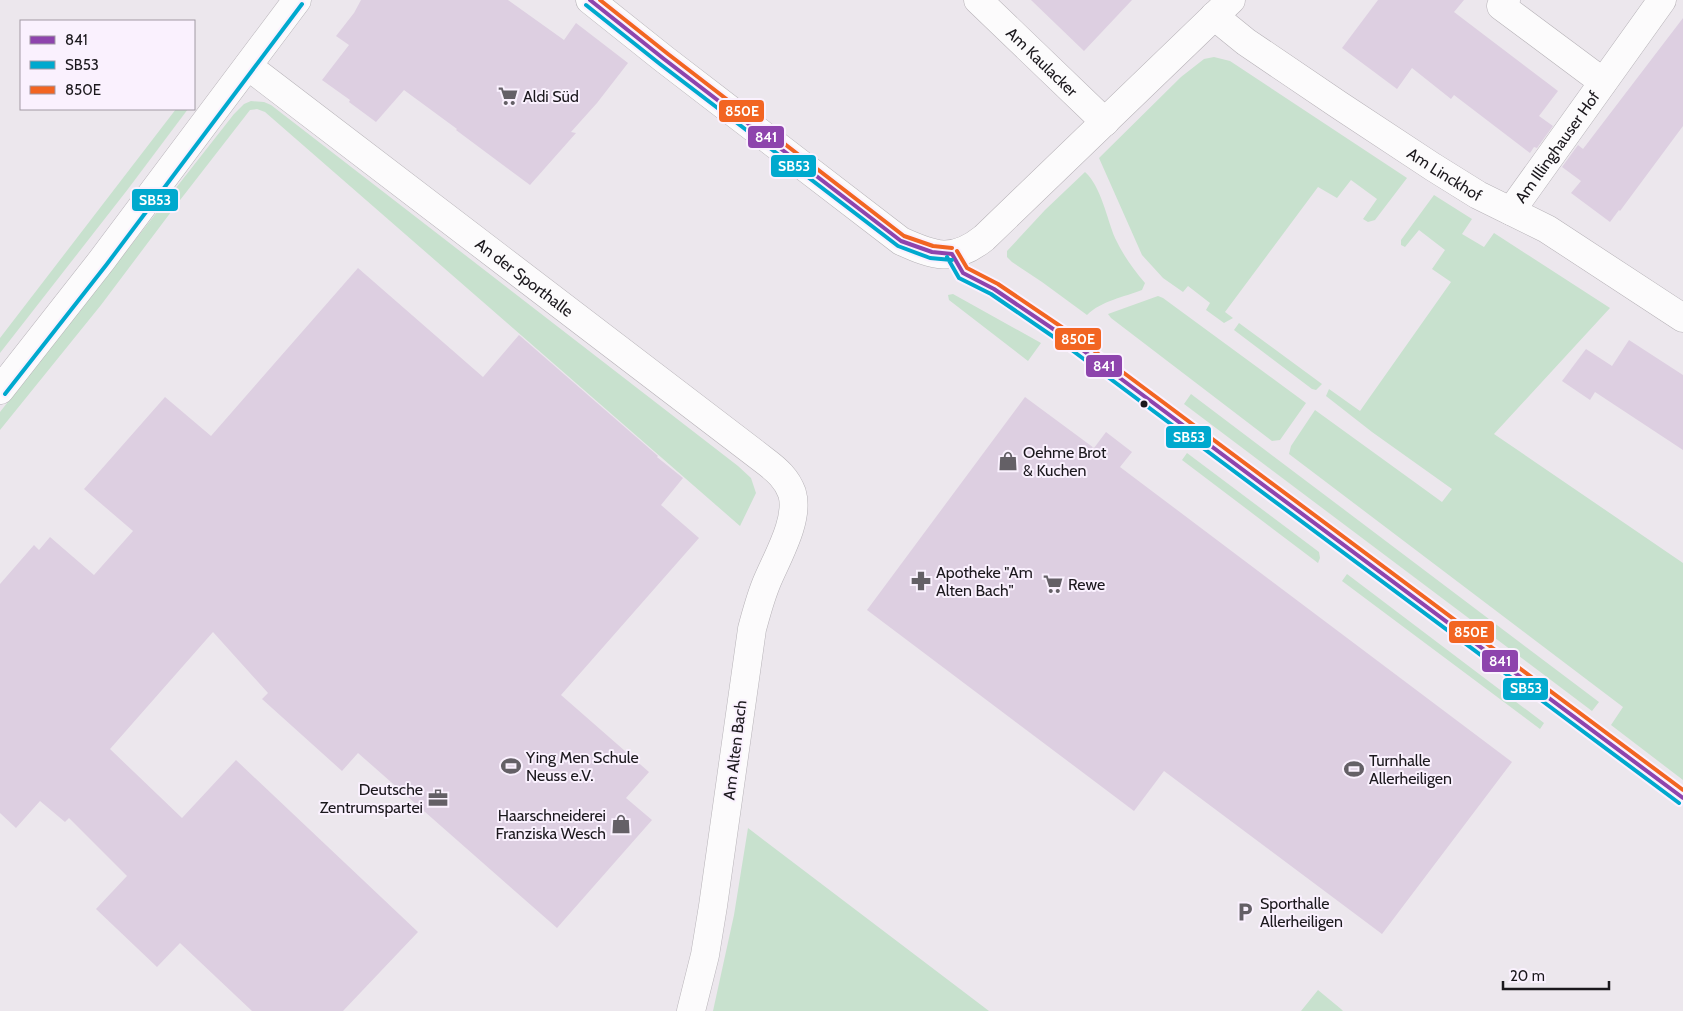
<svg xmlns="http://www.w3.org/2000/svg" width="1683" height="1011" font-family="Cabin,sans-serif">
<rect width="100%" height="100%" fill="#ece7ed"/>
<path fill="#c8e1ce" d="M1214,57l16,4 177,117 -32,42 -7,2 -5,-3 14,-20 -26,-19 -14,18 -19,-11 -93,125 8,6 -9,5 -18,-13 4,-7 -22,-17 -5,6 -20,-14 -21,-23 -43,-97 82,-81 23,-18z
M251,101l13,1 7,3 467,361 13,12 5,15 -16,33 -475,-414 -8,-3 -7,1 -73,94 -76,101 -101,125v-18l234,-298 10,-10z
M176,109h12l-60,80 -128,164v-15z
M1085,172c16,14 22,47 30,66 8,17 18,31 30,45l-3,7c-18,7 -41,11 -55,25l-45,-33 -30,-20 -5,-5v-6l38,-41z
M1434,195l38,24 -10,15 22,13 10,-14 116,75 -116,126 189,129v217l-72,-55 12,-18 -334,-253 2,-8 24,-36 127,92 10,-13 -80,-57 -46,-36 3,-7 31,22 91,-129 -19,-13 13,-19 -26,-20 -14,17 -4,-2v-5z
M953,294l88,49 -13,18 -79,-61 -1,-5z
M1158,296l5,2 143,105 -26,37 -8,1 -161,-123 -3,-4z
M1239,323l83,61 -6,6 -4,-1 -78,-59z
M1191,394l408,308 -7,9 -408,-307z
M1187,453l132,99 1,6 -2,5 -136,-103z
M1347,574l197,149 -4,6 -198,-148z
M748,828l241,183h-276l21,-96z
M1318,990l23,19 2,2h-42z"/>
<path fill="#ddcfe1" d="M361,0h147l56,40 12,-17 52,40 -31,40 -26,29 5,1 -46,52 -74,-55 1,-1 -53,-39 -28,32 -27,-20 1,-2 -28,-20 27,-35 -13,-9 18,-23z
M1031,0h101l-48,51z
M1378,0h86l-10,12 104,79 -19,25 14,10 -16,22 -3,-1 -4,6 -76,-58 -3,4 -39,-31 -15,21 -55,-41z
M1683,18v108l-63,85 -1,-1 -9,12 -39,-29 10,-12 -19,-14 16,-22 5,4z
M358,268l125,109 36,-42 139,121 -1,1 26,21 -22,27 38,33 -138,157 88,77 -23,26 26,22 -95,108 -199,-175 -16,18 -80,-72 6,-6 -55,-61 -103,117 72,69 54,-58 182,172 -75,79h-91l-72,-68 -23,24 -61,-58 31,-33 -58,-58 -4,4 -25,-21 -24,27 -16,-15v-229l34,-39 5,5 11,-13 44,38 39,-44 -49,-42 81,-92 46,39z
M1629,340l54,35v75l-88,-58 -5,8 -28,-19 24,-32 26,17z
M1025,397l69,51 12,-16 26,20 -12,15 392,295 -130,172 -218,-163 -30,40 -267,-201z"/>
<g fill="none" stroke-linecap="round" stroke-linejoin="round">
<defs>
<g id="minor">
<path d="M590,0l74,59 237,182c33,15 52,22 83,-3l247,-238"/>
<path id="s1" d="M978,0l127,122"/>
<path d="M1506,0l-5,6 102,76"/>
<path id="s2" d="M1214,16l32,26 93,63 94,62 45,28 69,34 136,89"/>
<path id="s3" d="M248,66l517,395c12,9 22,18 27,32 8,27 -16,66 -26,91 -6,15 -10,30 -14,45l-39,277 -8,49 -14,56"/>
<path id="s4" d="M1511,211l151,-211"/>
<path d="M0,390l102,-130 195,-260"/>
</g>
</defs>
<use href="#minor" stroke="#b6b2b7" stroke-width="29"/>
<use href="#minor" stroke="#fcfbfc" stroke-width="28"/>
<defs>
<path id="bus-1" d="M590,0l74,59 237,182 31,11 20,2
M952,254l11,19 31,16 71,48 618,461"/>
<path id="bus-2" d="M586,5l74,59 238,182 32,12 22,2
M947,257l12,21 32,16 70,48 618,461
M5,394l102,-130 195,-260"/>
<path id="bus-3" d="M600,0l68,54 236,182 29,10 19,2
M957,251l10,17 31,16 71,48 614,458"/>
</defs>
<use href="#bus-1" stroke="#faf1fe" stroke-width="8"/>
<use href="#bus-2" stroke="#faf1fe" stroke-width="8"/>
<use href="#bus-3" stroke="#faf1fe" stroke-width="8"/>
<use href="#bus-1" stroke="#8e44ad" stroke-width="4"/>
<use href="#bus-2" stroke="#00a9ce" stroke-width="4"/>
<use href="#bus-3" stroke="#f26522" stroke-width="4"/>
</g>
<defs>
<symbol id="supermarket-bare" viewBox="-9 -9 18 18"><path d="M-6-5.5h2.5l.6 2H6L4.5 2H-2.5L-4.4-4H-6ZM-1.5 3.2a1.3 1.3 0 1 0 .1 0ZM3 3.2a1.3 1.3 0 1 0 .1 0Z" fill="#646066" stroke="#faf1fe" stroke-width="2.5" paint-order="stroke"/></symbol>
<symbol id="shop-bare" viewBox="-9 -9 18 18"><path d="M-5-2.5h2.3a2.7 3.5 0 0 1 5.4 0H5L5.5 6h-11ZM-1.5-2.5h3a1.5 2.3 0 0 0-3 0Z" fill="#646066" stroke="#faf1fe" stroke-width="2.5" paint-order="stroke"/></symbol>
<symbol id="pharmacy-bare" viewBox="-9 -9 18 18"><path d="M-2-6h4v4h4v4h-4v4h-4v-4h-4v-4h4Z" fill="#646066" stroke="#faf1fe" stroke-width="2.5" paint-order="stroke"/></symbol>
<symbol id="stadium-bare" viewBox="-9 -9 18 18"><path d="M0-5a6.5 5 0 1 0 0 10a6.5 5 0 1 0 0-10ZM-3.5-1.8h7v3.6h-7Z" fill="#646066" stroke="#faf1fe" stroke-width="2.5" paint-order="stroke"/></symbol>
<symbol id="office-bare" viewBox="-9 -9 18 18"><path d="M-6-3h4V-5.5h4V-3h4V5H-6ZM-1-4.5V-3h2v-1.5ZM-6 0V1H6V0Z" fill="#646066" stroke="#faf1fe" stroke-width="2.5" paint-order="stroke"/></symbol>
<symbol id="parking-bare" viewBox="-9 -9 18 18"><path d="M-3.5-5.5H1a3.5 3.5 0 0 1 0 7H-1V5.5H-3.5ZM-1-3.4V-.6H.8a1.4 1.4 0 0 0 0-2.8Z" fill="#646066" stroke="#faf1fe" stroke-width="2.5" paint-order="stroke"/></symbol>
</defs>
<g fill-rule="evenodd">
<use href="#supermarket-bare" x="494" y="82" width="28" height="28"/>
<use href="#shop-bare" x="994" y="447" width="28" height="28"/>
<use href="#pharmacy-bare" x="907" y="567" width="28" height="28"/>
<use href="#supermarket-bare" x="1039" y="570" width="28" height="28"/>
<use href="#stadium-bare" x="497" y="752" width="28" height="28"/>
<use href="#stadium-bare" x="1340" y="755" width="28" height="28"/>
<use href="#office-bare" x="424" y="784" width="28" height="28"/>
<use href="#shop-bare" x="607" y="810" width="28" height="28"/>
<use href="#parking-bare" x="1231" y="898" width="28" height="28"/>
</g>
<circle fill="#1b181d" stroke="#faf1fe" stroke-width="2" cx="1144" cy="404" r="4.5"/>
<g text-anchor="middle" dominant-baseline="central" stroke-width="4" stroke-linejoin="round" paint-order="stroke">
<g font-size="16" fill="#1b181d" stroke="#faf1fe">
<text stroke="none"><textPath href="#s1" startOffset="89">Am Kaulacker</textPath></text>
<text stroke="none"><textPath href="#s4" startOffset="79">Am Illinghauser Hof</textPath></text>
<text stroke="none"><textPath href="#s2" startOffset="280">Am Linckhof</textPath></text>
<text stroke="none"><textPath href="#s3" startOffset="348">An der Sporthalle</textPath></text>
<text transform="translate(735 750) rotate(-83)">Am Alten Bach</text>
</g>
<g font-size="16" fill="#1b181d" stroke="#faf1fe" text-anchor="start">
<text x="523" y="96">Aldi Süd</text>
<text x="1023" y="452">Oehme Brot<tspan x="1023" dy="18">&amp; Kuchen</tspan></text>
<text x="936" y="572">Apotheke "Am<tspan x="936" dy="18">Alten Bach"</tspan></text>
<text x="1068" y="584">Rewe</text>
<text x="526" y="757">Ying Men Schule<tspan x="526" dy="18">Neuss e.V.</tspan></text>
<text x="1369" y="760">Turnhalle<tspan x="1369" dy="18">Allerheiligen</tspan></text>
<text x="423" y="789" text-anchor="end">Deutsche<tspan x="423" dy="18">Zentrumspartei</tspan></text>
<text x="606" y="815" text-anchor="end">Haarschneiderei<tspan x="606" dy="18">Franziska Wesch</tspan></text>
<text x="1260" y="903">Sporthalle<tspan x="1260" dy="18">Allerheiligen</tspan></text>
</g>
</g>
<g stroke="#faf1fe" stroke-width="2">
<rect x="718" y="99" width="47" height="24" rx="5" fill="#f26522"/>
<rect x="747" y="125" width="38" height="24" rx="5" fill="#8e44ad"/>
<rect x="770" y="154" width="47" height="24" rx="5" fill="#00a9ce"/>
<rect x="131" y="188" width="48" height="24" rx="5" fill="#00a9ce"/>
<rect x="1054" y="327" width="48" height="24" rx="5" fill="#f26522"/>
<rect x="1085" y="354" width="38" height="24" rx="5" fill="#8e44ad"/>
<rect x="1165" y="425" width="47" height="24" rx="5" fill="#00a9ce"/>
<rect x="1448" y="620" width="47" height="24" rx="5" fill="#f26522"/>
<rect x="1481" y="649" width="38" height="24" rx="5" fill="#8e44ad"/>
<rect x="1502" y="677" width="47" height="24" rx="5" fill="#00a9ce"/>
</g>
<g font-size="14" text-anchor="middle" font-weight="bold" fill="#fff">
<text x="742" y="116">850E</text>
<text x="766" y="142">841</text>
<text x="794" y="171">SB53</text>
<text x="155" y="205">SB53</text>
<text x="1078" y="344">850E</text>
<text x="1104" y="371">841</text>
<text x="1189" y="442">SB53</text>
<text x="1471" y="637">850E</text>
<text x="1500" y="666">841</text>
<text x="1526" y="693">SB53</text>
</g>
<rect x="20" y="20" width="175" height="90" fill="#faf1fe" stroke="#a19aa4"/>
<rect x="30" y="36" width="25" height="8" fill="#8e44ad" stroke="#a19aa4"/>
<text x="65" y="45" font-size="15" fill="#1b181d">841</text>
<rect x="30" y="61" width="25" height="8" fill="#00a9ce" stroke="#a19aa4"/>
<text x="65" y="70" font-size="15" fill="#1b181d">SB53</text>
<rect x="30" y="86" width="25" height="8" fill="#f26522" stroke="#a19aa4"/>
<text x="65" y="95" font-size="15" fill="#1b181d">850E</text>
<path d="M1503 981v8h106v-8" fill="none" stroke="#1b181d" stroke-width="2.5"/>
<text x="1510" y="981" font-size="15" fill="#1b181d" stroke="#faf1fe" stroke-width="4" paint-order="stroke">20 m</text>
</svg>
